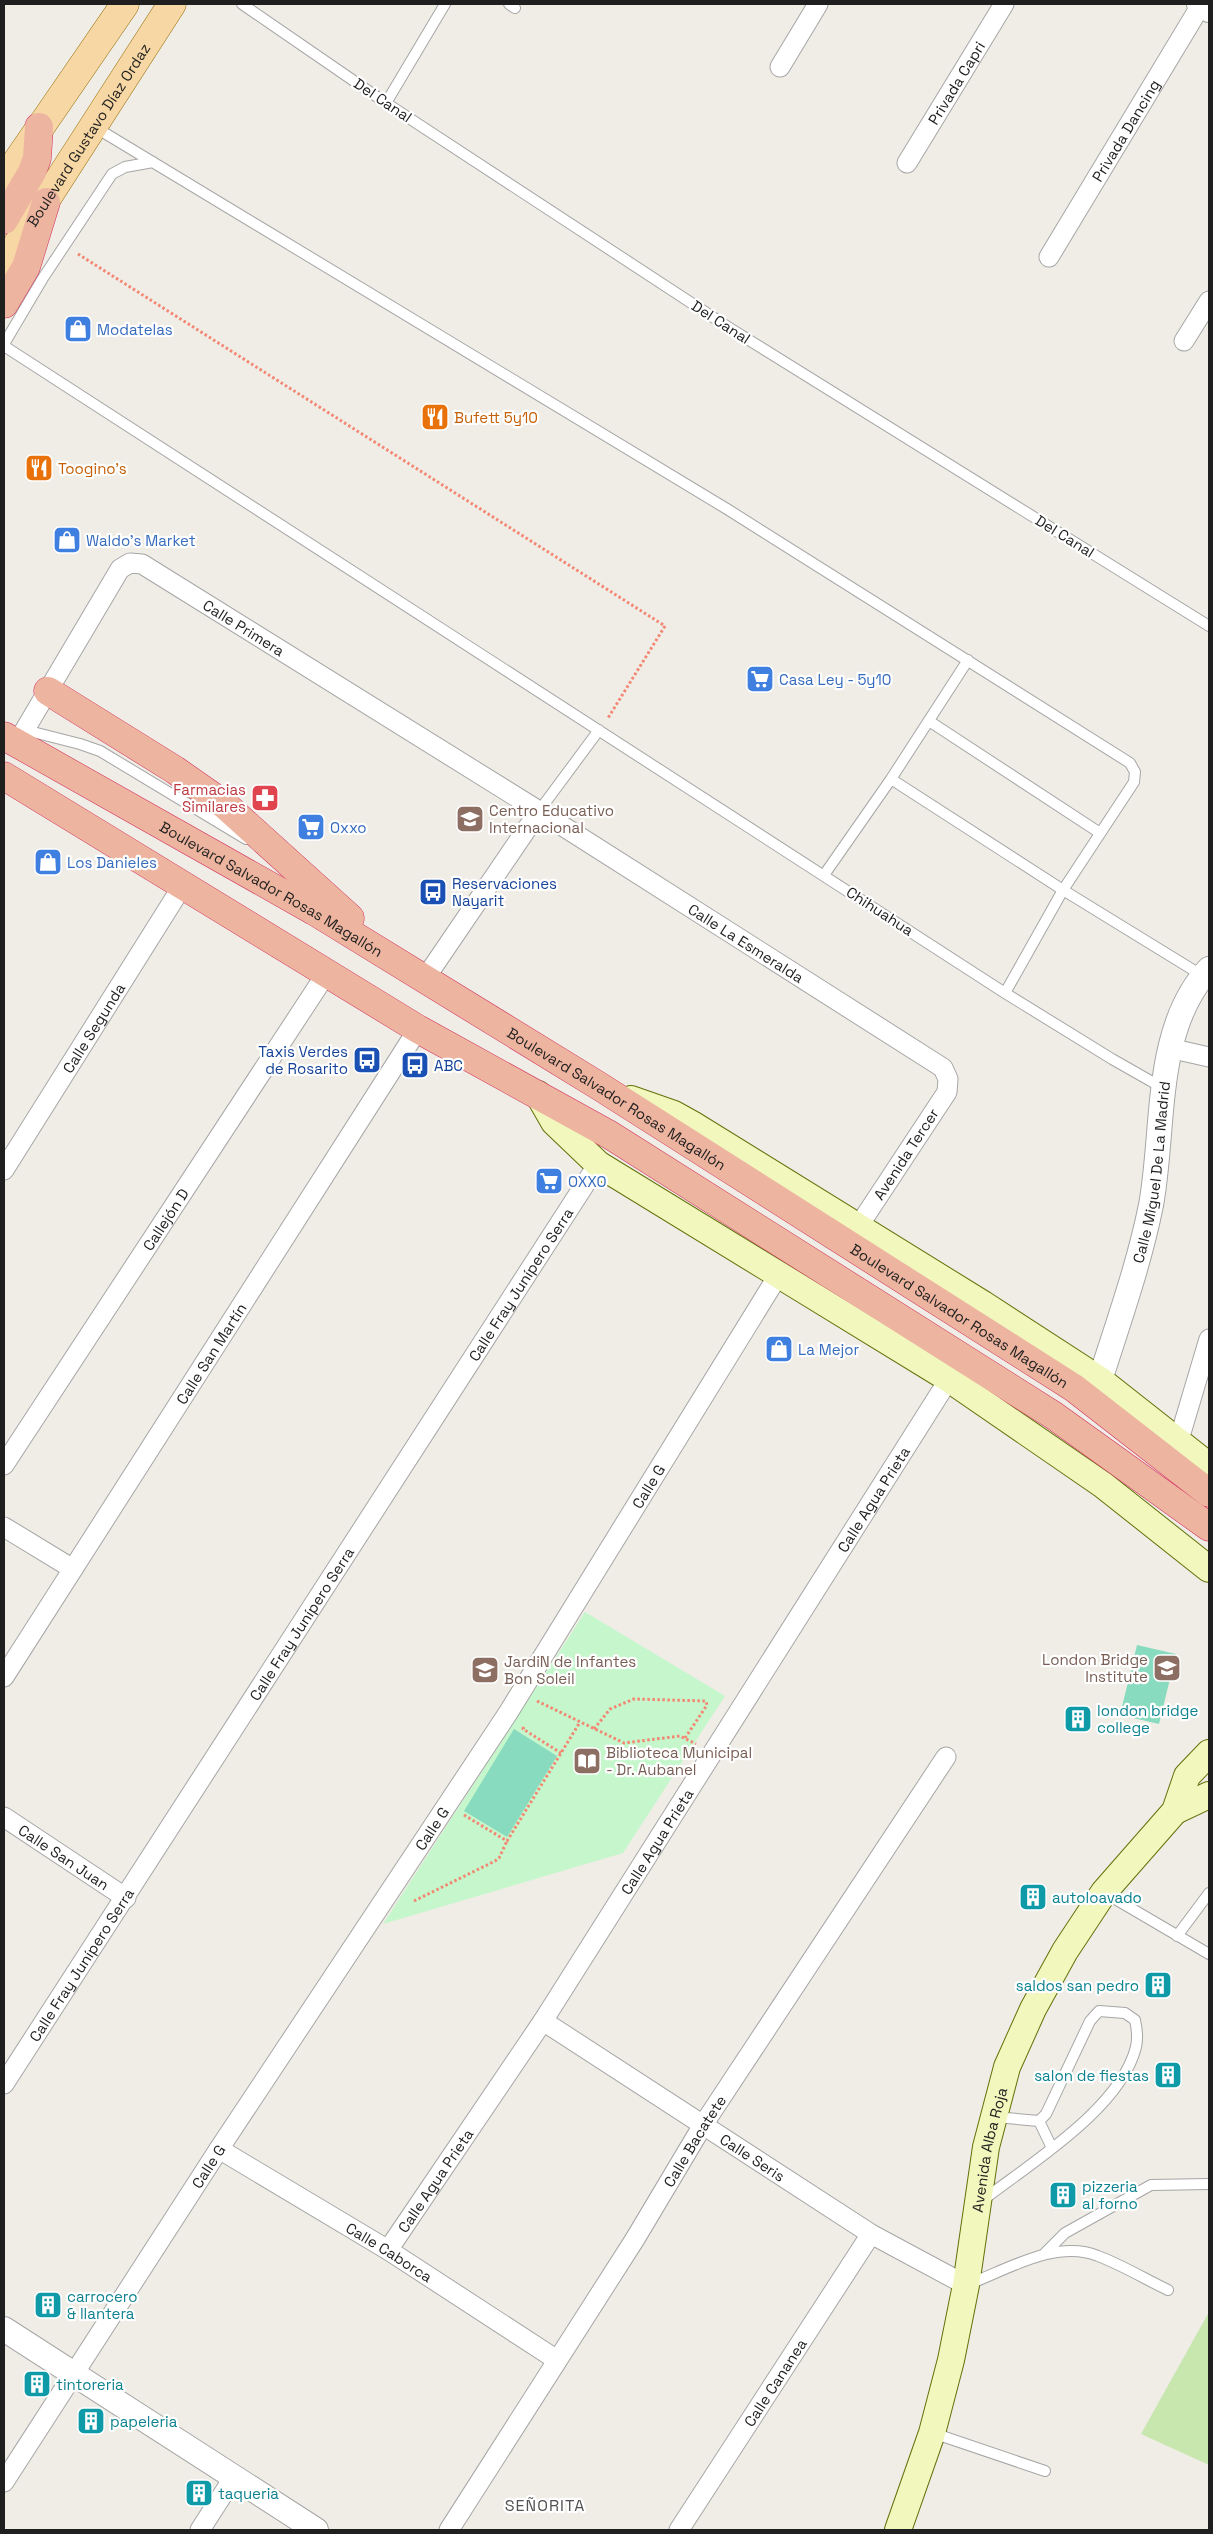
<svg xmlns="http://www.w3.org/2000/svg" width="1213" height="2534" font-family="'Space Grotesk',sans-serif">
<rect width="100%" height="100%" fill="#efede6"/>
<path fill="#c7e7af" d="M1209,2312v153l-68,-31z"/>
<path fill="#c6f7cc" d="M585,1612l140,84 -102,157 -240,71z"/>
<path fill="#88dbbf" d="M1137,1645l39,9 -17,70 -39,-9z
M514,1729l43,27 -50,81 -43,-26z"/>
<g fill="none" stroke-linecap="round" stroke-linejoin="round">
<defs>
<path id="service" d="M242,4l144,99 342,224 481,299
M509,4l6,4
M386,103l59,-99
M93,126l634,383 403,254 5,9 -1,10 -71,108 -58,103
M4,344l39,-66 69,-104 13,-7 28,-5
M4,346l1001,647 107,66 51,29
M929,721l171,112
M21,729l59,15 20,7 146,88
M891,779l172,111 140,86
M539,811l60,-81
M824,875l67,-96 77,-119
M1105,1893l104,61
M1177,1936l32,-43
M1039,2121l13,27
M983,2200c48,-37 138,-92 153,-153 2,-9 1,-18 -1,-27l-10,-7 -26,-2 -9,10 -44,93 -7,7 -44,-4
M1043,2255l22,-22 86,-48 58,-1
M969,2284c39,-15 88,-45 129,-28 24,9 47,23 70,34
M933,2433l112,38"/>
<g id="minor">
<path d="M780,67l38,-63"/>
<path id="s1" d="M907,163l97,-159"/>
<path id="s2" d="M1049,257l152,-252"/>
<path d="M1184,341l25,-40"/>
<path id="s3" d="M17,743l103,-174 10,-6 12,1 397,247 404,257 5,11 -1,13 -89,135"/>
<path d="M424,980l115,-169"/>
<path d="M1169,1048l40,9"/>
<path id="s4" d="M4,1170l179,-285"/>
<path d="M1178,1443l31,-104"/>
<path id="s5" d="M4,1465l322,-491"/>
<path d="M4,1527l69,42"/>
<path id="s6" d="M4,1677l414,-648"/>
<path id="s7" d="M4,1817l122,81"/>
<path id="s8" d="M543,2021l328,213 95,51"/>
<path id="s9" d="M4,2084l594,-920"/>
<path id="s10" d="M219,2149l169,101 169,110"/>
<path id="s11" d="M388,2250l155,-229 406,-642"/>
<path id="s12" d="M4,2482l215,-333 289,-436 271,-439"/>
<path d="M200,2530l34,-53"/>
<path id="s13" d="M449,2530l186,-291 68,-114 243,-368"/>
<path id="s14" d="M679,2530l192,-296"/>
</g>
<g id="tertiary">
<path d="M1199,4l10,6"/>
<path id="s15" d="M1100,1380c18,-57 39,-115 51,-175 14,-75 2,-176 58,-236"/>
<path d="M4,2329l312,201"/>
</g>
<g id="secondary">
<path d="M538,1094l16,28 44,42 351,215 154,106 106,84"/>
<path d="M631,1099l43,15 18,10 291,180 117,76 109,86"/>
<path d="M1175,1811l34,-16"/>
<path id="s16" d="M898,2530l34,-97 19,-73 15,-75 20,-138 21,-80 26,-58 32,-58 39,-59 71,-81 12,-35 22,-23"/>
</g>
<g id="primary">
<path d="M4,180l121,-176"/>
<path id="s17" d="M4,265l168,-261"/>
</g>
<g id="trunk">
<path d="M4,220l28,-48 5,-14 2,-31"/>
<path d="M4,304l22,-37 20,-65"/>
<path d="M48,691l127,79 50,35 125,113"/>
<path id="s18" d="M4,736l310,175 285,175 475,302 135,105"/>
<path d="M4,776l414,253 192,106 443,280 156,112"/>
</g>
</defs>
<use href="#service" stroke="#a6a6a6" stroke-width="12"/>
<use href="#minor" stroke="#a6a6a6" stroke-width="21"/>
<use href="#tertiary" stroke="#a6a6a6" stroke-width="26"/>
<use href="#secondary" stroke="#62720a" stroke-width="28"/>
<use href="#primary" stroke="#936c07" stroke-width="29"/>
<use href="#trunk" stroke="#d32e5e" stroke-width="29"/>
<path stroke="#f38773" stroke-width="3" stroke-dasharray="2.5 2.5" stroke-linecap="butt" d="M78,254l587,372 -57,92
M537,1701l87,42 56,-7 16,8
M524,1727l-1,2 38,24
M594,1729l16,-20 24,-10 72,2 1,4 -22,33
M464,1815l43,26 73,-119
M414,1901l81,-40 4,-3 8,-17"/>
<use href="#service" stroke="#fff" stroke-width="10"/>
<use href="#minor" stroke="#fff" stroke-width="19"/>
<use href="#tertiary" stroke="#fff" stroke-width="24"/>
<use href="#secondary" stroke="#f1f7bd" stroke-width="26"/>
<use href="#primary" stroke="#f7d7a3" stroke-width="28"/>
<use href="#trunk" stroke="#edb4a0" stroke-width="28"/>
</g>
<defs>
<symbol id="shop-square" viewBox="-11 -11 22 22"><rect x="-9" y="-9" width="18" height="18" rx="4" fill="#3f7fe0" stroke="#fff"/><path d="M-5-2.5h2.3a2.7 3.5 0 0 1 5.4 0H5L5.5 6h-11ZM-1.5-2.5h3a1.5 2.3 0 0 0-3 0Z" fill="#fff"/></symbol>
<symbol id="restaurant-square" viewBox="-11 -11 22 22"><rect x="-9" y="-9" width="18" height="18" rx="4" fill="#e8710a" stroke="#fff"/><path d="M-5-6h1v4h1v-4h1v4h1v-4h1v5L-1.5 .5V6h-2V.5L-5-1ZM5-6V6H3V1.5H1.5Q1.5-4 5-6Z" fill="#fff"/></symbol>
<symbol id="supermarket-square" viewBox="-11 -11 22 22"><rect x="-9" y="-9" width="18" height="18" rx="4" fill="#3f7fe0" stroke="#fff"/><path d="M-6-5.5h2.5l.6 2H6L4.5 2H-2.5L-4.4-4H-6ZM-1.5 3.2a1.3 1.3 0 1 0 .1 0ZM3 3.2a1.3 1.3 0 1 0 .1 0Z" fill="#fff"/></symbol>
<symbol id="pharmacy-square" viewBox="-11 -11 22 22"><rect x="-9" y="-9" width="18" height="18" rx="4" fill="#e0444e" stroke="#fff"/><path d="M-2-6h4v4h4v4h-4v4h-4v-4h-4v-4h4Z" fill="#fff"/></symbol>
<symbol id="university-square" viewBox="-11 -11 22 22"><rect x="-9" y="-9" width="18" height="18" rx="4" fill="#8d6e63" stroke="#fff"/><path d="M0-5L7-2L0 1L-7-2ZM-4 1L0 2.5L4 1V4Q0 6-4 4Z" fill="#fff"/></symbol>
<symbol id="bus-square" viewBox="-11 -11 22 22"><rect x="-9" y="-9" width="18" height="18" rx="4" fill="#1a4fb4" stroke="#fff"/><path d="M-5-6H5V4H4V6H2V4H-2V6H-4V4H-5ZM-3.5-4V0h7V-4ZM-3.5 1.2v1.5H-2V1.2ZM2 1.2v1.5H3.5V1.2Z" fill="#fff"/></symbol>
<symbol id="school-square" viewBox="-11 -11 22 22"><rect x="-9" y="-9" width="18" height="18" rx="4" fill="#8d6e63" stroke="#fff"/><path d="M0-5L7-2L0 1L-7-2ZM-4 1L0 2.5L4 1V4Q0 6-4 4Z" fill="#fff"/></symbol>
<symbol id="building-square" viewBox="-11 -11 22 22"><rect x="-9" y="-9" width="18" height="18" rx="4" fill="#0f9aa8" stroke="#fff"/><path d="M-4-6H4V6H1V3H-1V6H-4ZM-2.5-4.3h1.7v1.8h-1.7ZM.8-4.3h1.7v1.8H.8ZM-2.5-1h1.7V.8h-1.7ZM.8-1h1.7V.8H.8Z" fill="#fff"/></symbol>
<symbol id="library-square" viewBox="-11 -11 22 22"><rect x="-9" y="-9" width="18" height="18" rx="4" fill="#8d6e63" stroke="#fff"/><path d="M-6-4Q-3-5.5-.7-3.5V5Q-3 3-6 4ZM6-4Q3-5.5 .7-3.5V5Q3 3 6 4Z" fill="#fff"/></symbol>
</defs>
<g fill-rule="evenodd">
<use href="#shop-square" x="62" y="313" width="32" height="32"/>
<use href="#restaurant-square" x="419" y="401" width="32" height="32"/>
<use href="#restaurant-square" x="23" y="452" width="32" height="32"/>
<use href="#shop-square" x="51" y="524" width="32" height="32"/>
<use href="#supermarket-square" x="744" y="663" width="32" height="32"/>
<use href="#pharmacy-square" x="249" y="782" width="32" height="32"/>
<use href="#university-square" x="454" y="803" width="32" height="32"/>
<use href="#supermarket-square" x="295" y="811" width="32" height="32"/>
<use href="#shop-square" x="32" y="846" width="32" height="32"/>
<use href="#bus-square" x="417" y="876" width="32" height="32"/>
<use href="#bus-square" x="351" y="1044" width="32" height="32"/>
<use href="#bus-square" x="399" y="1049" width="32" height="32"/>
<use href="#supermarket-square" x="533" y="1165" width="32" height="32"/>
<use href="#shop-square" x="763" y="1333" width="32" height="32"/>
<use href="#school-square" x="1151" y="1652" width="32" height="32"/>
<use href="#school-square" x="469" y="1654" width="32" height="32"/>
<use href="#building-square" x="1062" y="1703" width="32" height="32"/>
<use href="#library-square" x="571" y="1745" width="32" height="32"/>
<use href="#building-square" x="1017" y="1881" width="32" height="32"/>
<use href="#building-square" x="1142" y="1969" width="32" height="32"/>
<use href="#building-square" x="1152" y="2059" width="32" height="32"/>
<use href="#building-square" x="1047" y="2179" width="32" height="32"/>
<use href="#building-square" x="32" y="2289" width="32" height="32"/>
<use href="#building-square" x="21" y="2368" width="32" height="32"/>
<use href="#building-square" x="75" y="2405" width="32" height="32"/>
<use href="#building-square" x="183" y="2477" width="32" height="32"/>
</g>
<g text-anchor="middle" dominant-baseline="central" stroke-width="4.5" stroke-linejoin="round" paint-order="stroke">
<g font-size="15" fill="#1f1f1f" stroke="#fff">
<text stroke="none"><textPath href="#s1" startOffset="94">Privada Capri</textPath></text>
<text transform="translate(383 100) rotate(34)">Del Canal</text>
<text stroke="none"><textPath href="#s2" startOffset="148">Privada Dancing</textPath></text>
<text stroke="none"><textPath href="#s17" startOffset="155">Boulevard Gustavo Díaz Ordaz</textPath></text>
<text transform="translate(721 322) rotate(33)">Del Canal</text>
<text transform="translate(1065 536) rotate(32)">Del Canal</text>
<text stroke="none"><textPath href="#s3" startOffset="346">Calle Primera</textPath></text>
<text stroke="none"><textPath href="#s18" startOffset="308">Boulevard Salvador Rosas Magallón</textPath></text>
<text transform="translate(880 911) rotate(33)">Chihuahua</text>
<text stroke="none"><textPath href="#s3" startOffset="939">Calle La Esmeralda</textPath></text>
<text stroke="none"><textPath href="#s4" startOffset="168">Calle Segunda</textPath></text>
<text stroke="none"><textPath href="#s18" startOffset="712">Boulevard Salvador Rosas Magallón</textPath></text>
<text transform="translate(906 1154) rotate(-57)">Avenida Tercer</text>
<text stroke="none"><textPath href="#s15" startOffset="215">Calle Miguel De La Madrid</textPath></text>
<text stroke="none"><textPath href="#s5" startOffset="294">Callejón D</textPath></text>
<text stroke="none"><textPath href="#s9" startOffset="952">Calle Fray Junípero Serra</textPath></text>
<text stroke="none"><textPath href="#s18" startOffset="1118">Boulevard Salvador Rosas Magallón</textPath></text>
<text stroke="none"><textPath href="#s6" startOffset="384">Calle San Martín</textPath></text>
<text stroke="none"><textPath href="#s12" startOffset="1186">Calle G</textPath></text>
<text stroke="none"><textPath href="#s11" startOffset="894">Calle Agua Prieta</textPath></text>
<text stroke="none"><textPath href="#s9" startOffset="548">Calle Fray Junípero Serra</textPath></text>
<text stroke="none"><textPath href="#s12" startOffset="781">Calle G</textPath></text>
<text stroke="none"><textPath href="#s11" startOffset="489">Calle Agua Prieta</textPath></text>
<text stroke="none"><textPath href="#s7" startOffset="72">Calle San Juan</textPath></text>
<text stroke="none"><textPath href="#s9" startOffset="142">Calle Fray Junípero Serra</textPath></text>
<text stroke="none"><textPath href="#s13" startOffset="460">Calle Bacatete</textPath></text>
<text stroke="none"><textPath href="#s16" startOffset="392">Avenida Alba Roja</textPath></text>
<text stroke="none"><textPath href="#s8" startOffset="250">Calle Seris</textPath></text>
<text stroke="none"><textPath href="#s12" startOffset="376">Calle G</textPath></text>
<text stroke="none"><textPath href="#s11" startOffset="84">Calle Agua Prieta</textPath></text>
<text stroke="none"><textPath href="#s10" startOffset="199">Calle Caborca</textPath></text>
<text stroke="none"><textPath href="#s14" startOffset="176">Calle Cananea</textPath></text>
</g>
<g font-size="15" fill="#366cbe" stroke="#fff" text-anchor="start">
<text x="97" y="329">Modatelas</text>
<text x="86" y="540">Waldo's Market</text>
<text x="779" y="679">Casa Ley - 5y10</text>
<text x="330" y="827">Oxxo</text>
<text x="67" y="862">Los Danieles</text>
<text x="568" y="1181">OXXO</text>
<text x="798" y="1349">La Mejor</text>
</g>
<g font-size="15" fill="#c56008" stroke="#fff" text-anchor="start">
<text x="454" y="417">Bufett 5y10</text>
<text x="58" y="468">Toogino's</text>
</g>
<g font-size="15" fill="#be3a42" stroke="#fff" text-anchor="end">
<text x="246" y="789">Farmacias<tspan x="246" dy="17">Similares</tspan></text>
</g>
<g font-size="15" fill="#785e54" stroke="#fff" text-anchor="start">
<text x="489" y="810">Centro Educativo<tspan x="489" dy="17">Internacional</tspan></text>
<text x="1148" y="1659" text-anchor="end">London Bridge<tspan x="1148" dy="17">Institute</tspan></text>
<text x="504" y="1661">JardiN de Infantes<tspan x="504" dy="17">Bon Soleil</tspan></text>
<text x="606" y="1752">Biblioteca Municipal<tspan x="606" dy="17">- Dr. Aubanel</tspan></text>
</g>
<g font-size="15" fill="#164399" stroke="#fff" text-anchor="start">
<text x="452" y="883">Reservaciones<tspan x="452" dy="17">Nayarit</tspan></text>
<text x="348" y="1051" text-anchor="end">Taxis Verdes<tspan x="348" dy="17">de Rosarito</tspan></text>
<text x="434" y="1065">ABC</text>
</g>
<g font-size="15" fill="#0d838f" stroke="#fff" text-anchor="start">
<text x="1097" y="1710">london bridge<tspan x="1097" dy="17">college</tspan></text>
<text x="1052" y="1897">autoloavado</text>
<text x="1139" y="1985" text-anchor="end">saldos san pedro</text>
<text x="1149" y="2075" text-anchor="end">salon de fiestas</text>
<text x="1082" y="2186">pizzeria<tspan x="1082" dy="17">al forno</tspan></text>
<text x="67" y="2296">carrocero<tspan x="67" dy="17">&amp; llantera</tspan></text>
<text x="56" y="2384">tintoreria</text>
<text x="110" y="2421">papeleria</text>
<text x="218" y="2493">taqueria</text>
</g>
<g font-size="16" letter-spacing="1" fill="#525252" stroke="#fff">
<text x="545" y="2505">SEÑORITA</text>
</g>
</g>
<rect width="1213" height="2534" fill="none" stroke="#1f1f1f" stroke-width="10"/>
</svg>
